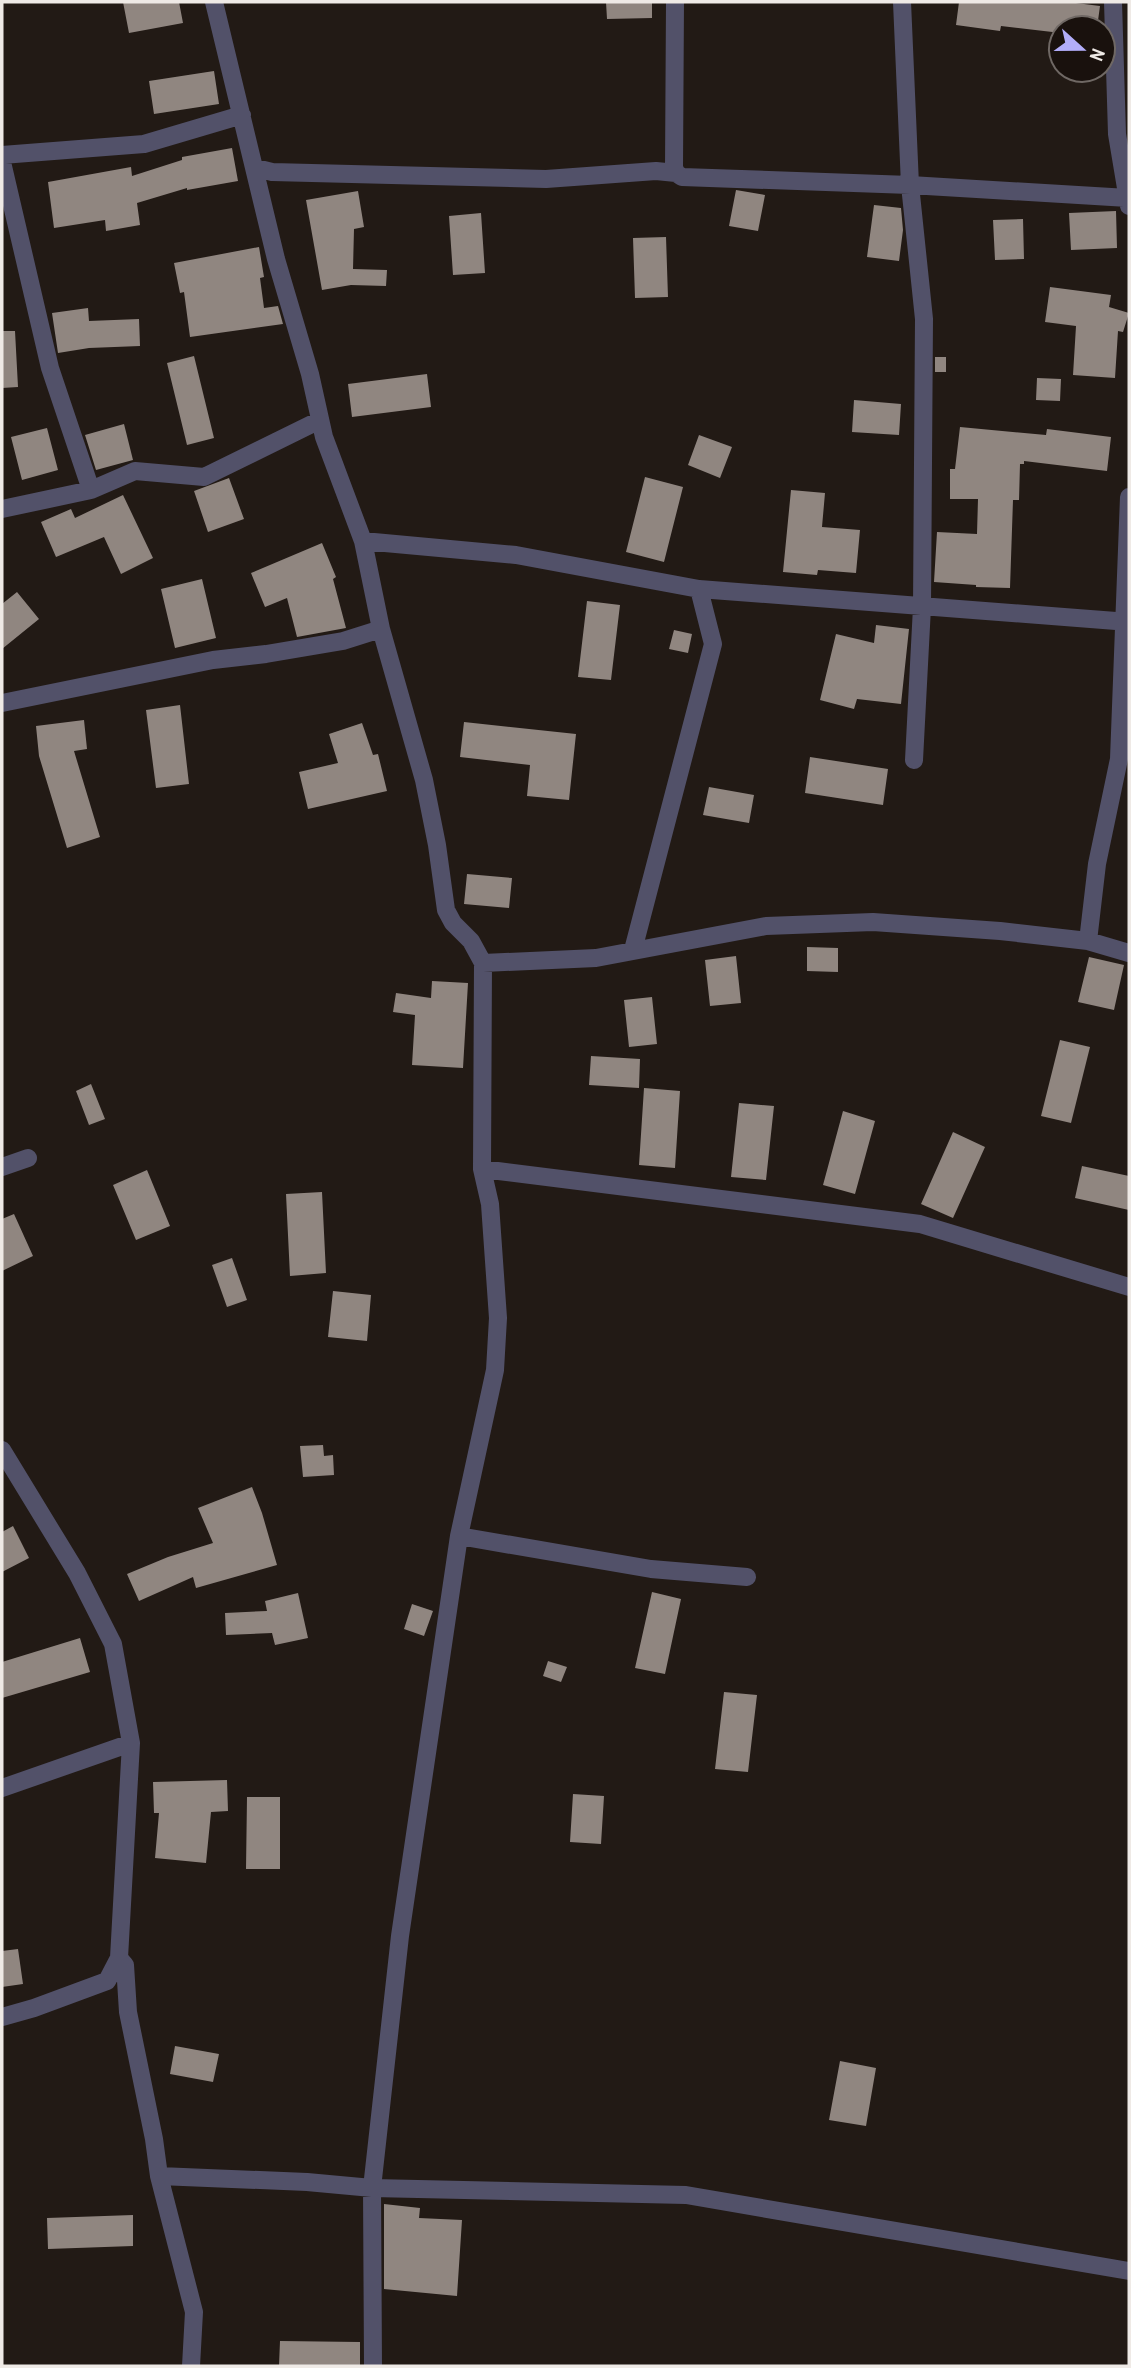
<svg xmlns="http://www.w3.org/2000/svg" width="1131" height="2368" font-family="'Archivo Narrow',sans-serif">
<rect width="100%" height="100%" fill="#221a15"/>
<path fill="#908680" d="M123,2h56l4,21 -54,10z
M606,2h46v16l-45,1z
M959,2h109l32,4 -3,22h-36v5l-60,-7 -1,5 -44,-6z
M214,71l5,33 -65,10 -5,-33z
M232,148l6,33 -51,9v-2l-50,15 3,22 -34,6 -1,-11 -51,8 -6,-46 83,-15 1,9 50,-16v-3z
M736,190l29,5 -7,36 -29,-5z
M358,191l6,36 -10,2 -1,40 34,1 -1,16 -35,-1 -29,5 -16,-90z
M874,205l27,3 2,22 -4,31 -32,-4z
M1116,211l1,37 -46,2 -2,-37z
M481,213l4,60 -32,2 -4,-59z
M1023,219l1,40 -29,1 -2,-40z
M666,237l2,60 -33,1 -2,-60z
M259,247l5,30 -4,1 4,30 14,-2 5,18 -93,13 -6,-45 -4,1 -6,-30z
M1050,287l61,8 -2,12 20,6 -6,19 -5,-1 -3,47 -42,-3 3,-49 -31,-4z
M88,308l1,13 50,-2 1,27 -51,2 -31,5 -6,-40z
M2,331h13l3,56 -16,1z
M194,356l20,82 -27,7 -20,-82z
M935,357h11v15h-11z
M427,374l4,33 -79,10 -4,-33z
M1037,378l24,1 -1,22 -24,-1z
M854,400l47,4 -2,31 -47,-3z
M124,424l9,36 -37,10 -11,-35z
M960,427l86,8 1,-6 64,8 -4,34 -83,-10v3h-4l-1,36h-6l-3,88 -34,-1v-2l-42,-3 3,-50 40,2 1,-35h-28v-30h5z
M47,428l11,42 -36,10 -11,-43z
M699,435l33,12 -12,31 -32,-13z
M645,477l38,10 -19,75 -38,-10z
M229,478l15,41 -36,13 -14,-41z
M791,490l34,3 -3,34 38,3 -4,43 -38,-3 -1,5 -34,-3z
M123,495l30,63 -32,16 -17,-37 -48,20 -15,-35 30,-13 4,9z
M322,543l14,34 -3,2 13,49 -49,9 -10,-39 -22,9 -14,-34z
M202,579l14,59 -41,10 -14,-59z
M17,592l22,27 -37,30v-45z
M587,601l33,4 -9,75 -33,-3z
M876,625l33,4 -8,75 -44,-5 -3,10 -34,-9 16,-66 38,9z
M674,630l18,4 -4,19 -19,-4z
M180,705l9,79 -33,4 -10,-78z
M84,720l3,29 -13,2 26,86 -33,11 -28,-92 -3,-30z
M464,722l112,12 -7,66 -42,-4 3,-31 -70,-8z
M362,723l11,32 5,-1 9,37 -79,18 -9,-37 39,-9 -9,-29z
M810,757l78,12 -5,36 -78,-12z
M709,787l45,8 -5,28 -46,-8z
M467,874l45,4 -3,30 -45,-4z
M807,947l31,1v24l-31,-1z
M736,956l5,47 -31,3 -5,-46z
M1089,957l35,8 -10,45 -36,-8z
M432,981l36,2 -5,85 -51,-3 3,-50 -22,-3 3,-19 35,5z
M652,997l5,47 -28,3 -5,-47z
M1060,1040l30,7 -19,76 -30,-7z
M591,1056l49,3 -1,29 -50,-3z
M91,1084l14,35 -16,6 -13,-34z
M644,1088l36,3 -5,77 -36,-3z
M739,1103l35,3 -8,74 -35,-3z
M843,1111l32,10 -20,73 -32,-9z
M953,1132l32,15 -32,71 -32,-14z
M1082,1166l47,10v34l-54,-12z
M147,1170l23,56 -34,14 -23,-55z
M322,1192l4,81 -36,3 -4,-82z
M14,1214l19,42 -31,15v-52z
M232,1258l15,42 -20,7 -15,-42z
M333,1291l38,4 -4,46 -39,-4z
M323,1445l1,11 9,-1 1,20 -31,2 -3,-31z
M252,1487l10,26 15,52 -81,23 -3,-11 -54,24 -12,-27 41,-17 45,-14 -15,-35z
M13,1526l16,32 -27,14v-40z
M652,1592l29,7 -16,75 -30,-6z
M298,1593l10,45 -33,7 -3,-12 -46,2 -1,-22 42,-2 -2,-10z
M412,1604l21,7 -9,25 -20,-7z
M80,1638l10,34 -88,26v-36z
M548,1661l19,6 -6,15 -18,-6z
M724,1692l33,3 -9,77 -33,-3z
M227,1780l1,31 -17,1 -5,51 -51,-5 4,-45h-5l-1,-31z
M573,1794l31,2 -3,48 -31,-2z
M247,1797h33v72h-34z
M18,1949l5,35 -21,3v-36z
M175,2046l44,8 -6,28 -43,-8z
M840,2061l36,7 -10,58 -37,-6z
M384,2204l36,4 -1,10 43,2 -5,76 -73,-7z
M133,2215v31l-85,3 -1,-31z
M280,2341l80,1v24h-81z"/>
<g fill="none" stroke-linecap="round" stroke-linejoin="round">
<path stroke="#525169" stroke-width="18" d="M214,2l62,257 34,115 14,63 39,104 18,88 43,151 13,65 9,65 7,13 18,18 12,22 -1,206 8,35 8,114 -3,52 -36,166 -59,400 -28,252 1,178
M675,2l-1,165 2,6 6,4 228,8 218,13
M902,2l8,183 14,134 -2,288 -8,153
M1113,2l4,132 12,72
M2,155l142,-11 98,-29
M2,162l48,206 41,122
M256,168l16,4 274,7 110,-8 20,2
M2,509l89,-19 44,-19 69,6 116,-57
M363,541l153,14 183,34 430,33
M2,703l211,-43 53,-6 77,-13 38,-12
M1088,941l9,-77 22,-105 10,-262
M633,950l80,-306 -14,-55
M483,963l113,-5 170,-32 107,-4 127,9 88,10 41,12
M2,1167l26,-9
M482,1169l438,55 209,63
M2,1450l75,123 36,71 18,99 -12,215 -12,23 -73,27 -32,9
M459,1536l192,33 96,8
M2,1788l129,-45
M119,1958l6,7 3,47 26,127 5,37 148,6 65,6 314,7 443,76
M159,2176l35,136 -3,54"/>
</g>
<rect width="1131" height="2368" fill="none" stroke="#efeae6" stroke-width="7"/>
<g transform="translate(1082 49) rotate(111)"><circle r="33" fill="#19110d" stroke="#6f6864" stroke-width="2"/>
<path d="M0-5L12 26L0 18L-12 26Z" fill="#b2adf9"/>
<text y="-10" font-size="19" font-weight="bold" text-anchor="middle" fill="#efeae6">N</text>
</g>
</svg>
